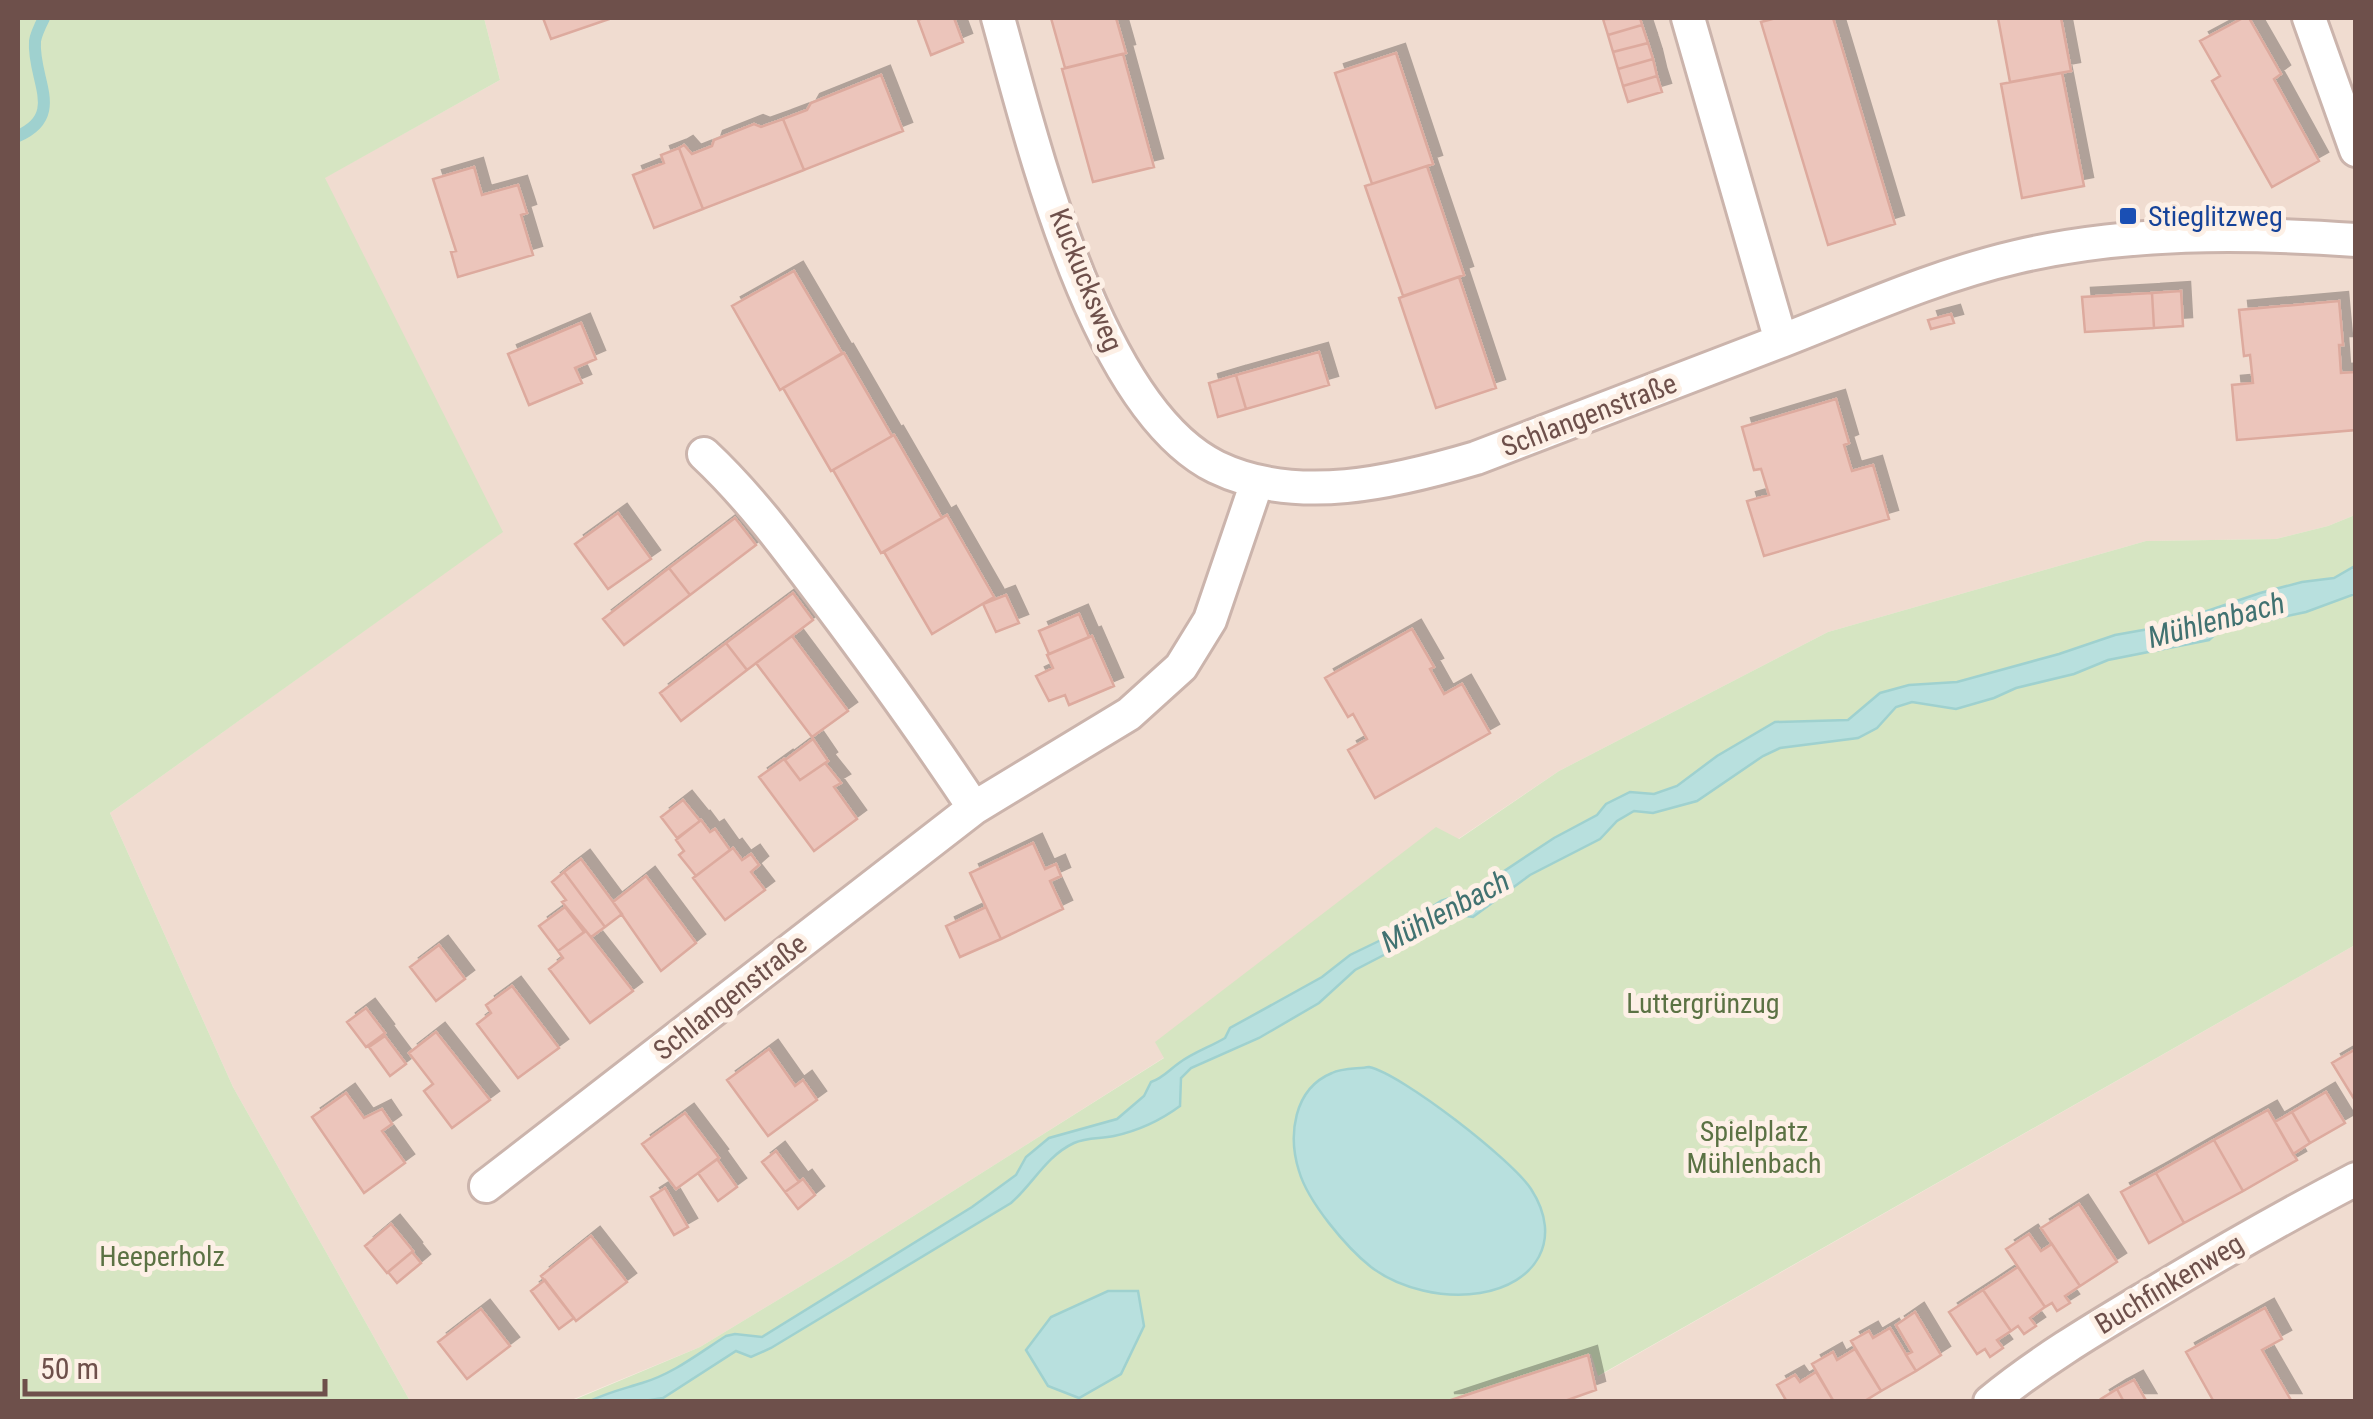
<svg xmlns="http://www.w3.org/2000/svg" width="2373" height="1419" font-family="'Roboto Condensed',sans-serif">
<defs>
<filter id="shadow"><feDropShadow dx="9" dy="-9" stdDeviation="0" flood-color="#0004"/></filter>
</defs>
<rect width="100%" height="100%" fill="#f9ebe1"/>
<path fill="#f0dcd0" d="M484,18h1871v497l-27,11 -52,13 -130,2 -318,91 -269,139 -403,272 9,14 -326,206 -139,84 -131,54h-159l-177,-314 -123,-274 392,-281 -178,-354 176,-98z
M2355,945v456l-909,1 146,-48 7,22z"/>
<path fill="#d6e5c2" d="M18,18h466l16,62 -175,98 178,354 -393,281 123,274 177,314h-392z
M2355,515v430l-757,431 -7,-22 -145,48h-877l131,-55 139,-84 325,-205 -9,-16 281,-215 23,12 100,-68 269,-139 318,-91 130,-2 52,-13z"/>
<path fill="#b8e0de" stroke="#9fd1cf" stroke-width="2.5" d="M2355,566v28l-49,18 -86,18 -11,10 -101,20 -34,14 -58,14 -22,10 -38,11 -44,-7 -16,5 -19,21 -19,10 -78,10 -17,8 -66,45 -44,12 -19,-2 -17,10 -17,18 -70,36 -57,42 -23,-3 -18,16 -77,40 -36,33 -60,35 -68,30 -10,10 -1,28c-19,14 -43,25 -66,30 -13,3 -27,1 -40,7 -28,13 -41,41 -63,60l-240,145 -20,9 -15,-6 -73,47 -26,4 -47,-1c19,-9 33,-12 52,-18 31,-9 57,-30 84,-47l9,-2 27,3 210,-130 44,-32 10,-18 23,-19 68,-19 27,-23 7,-14c12,-4 18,-12 28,-19 15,-11 31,-16 46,-25l5,-10 92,-51 28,-22 33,-16 58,-38 36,-12 77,-51 43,-23 9,-11 24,-12 24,2 23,-8 40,-30 58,-34 73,-2 32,-27 29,-8 48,-3 102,-28 56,-19 45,-8 100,-34 42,-11 32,-4z
M1369,1067c33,7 143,93 162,122 33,51 5,95 -51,104 -36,6 -80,-4 -109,-26 -25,-20 -63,-65 -72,-96 -11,-35 -6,-82 33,-98 10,-5 26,-4 37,-6z
M1108,1291h30l6,35 -23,48 -42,24 -31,-12 -22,-36 25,-33z"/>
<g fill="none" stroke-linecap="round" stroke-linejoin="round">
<path stroke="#9fd1cf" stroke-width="12" d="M18,136c48,-21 14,-57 17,-95 1,-7 6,-17 9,-23"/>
</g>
<path fill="#ecc5bb" stroke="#ddaa9e" stroke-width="2.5" filter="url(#shadow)" d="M543,18h69l-61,21z
M923,18h31l9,24 -32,13 -13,-35z
M1051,18h65l10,35 -61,15z
M1640,18l2,7 -34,10 -5,-16z
M1776,18h57l62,206 -67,21 -67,-223z
M1998,18h63l10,53 -61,11z
M2243,18h6l32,56 -7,5 45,82 -47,26 -60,-106 8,-5 -20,-35z
M1642,25l6,18 -35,9 -5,-17z
M1648,43l5,16 -35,10 -5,-17z
M1396,53l37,111 -61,20 -37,-111z
M1123,54l31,113 -61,15 -31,-113z
M1653,59l4,17 -34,10 -5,-17z
M2062,73l22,113 -62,12 -21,-114z
M881,75l22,56 -99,39 -21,-51 24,-9 4,-7z
M1657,76l5,16 -34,10 -5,-16z
M783,119l21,51 -101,39 -24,-61 5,-3 8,9 20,-8 2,-6 40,-16 7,3z
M679,148l24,61 -49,19 -21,-53 31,-12 -3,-8z
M1427,166l37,109 -61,21 -38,-110z
M474,167l8,28 36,-10 9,28 -6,2 12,40 -75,22 -7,-25 5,-1 -23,-72z
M794,271l48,82 -62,37 -48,-84z
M1459,277l37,111 -60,20 -37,-110z
M2181,291l2,35 -29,2 -2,-35z
M2152,293l2,35 -69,4 -3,-35z
M2339,301l4,44h-4l2,28 15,-1v58l-119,10 -5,-55 21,-2 -3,-28 -6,1 -5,-46z
M1951,314l3,9 -23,6 -3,-9z
M581,323l15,36 -21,9 7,15 -53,22 -21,-51z
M1319,352l10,33 -83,24 -10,-34z
M844,353l48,83 -61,35 -48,-83z
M1236,375l10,34 -28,8 -9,-34z
M1836,399l13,44 -5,2 8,26 21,-6 16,54 -125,37 -17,-55 22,-6 -8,-26 -7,1 -12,-43z
M894,435l48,83 -61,35 -48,-83z
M618,513l33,46 -43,30 -33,-45z
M947,515l47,82 -62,37 -48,-82z
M735,518l21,27 -66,50 -21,-27z
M669,568l21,27 -66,50 -21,-26z
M793,593l20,27 -66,50 -21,-27z
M1006,595l13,28 -23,9 -13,-28z
M1079,614l10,23 -40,17 -10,-23z
M1412,629l22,38 -4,2 14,25 18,-10 28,49 -115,65 -27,-48 19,-11 -14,-25 -5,3 -23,-39z
M792,636l56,75 -36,26 -56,-74z
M1092,636l22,50 -45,19 -4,-10 -16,6 -13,-25 17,-8 -6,-13z
M726,643l21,27 -66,51 -21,-28z
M813,739l15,22 -28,19 -15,-20z
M784,759l16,21 25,-17 16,20 -7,4 23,32 -43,32 -55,-74z
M683,800l17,21 -23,17 -16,-21z
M701,820l9,12 5,-3 15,21 -34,26 -17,-21 5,-4 -8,-11z
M1033,843l12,26 11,-5 5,12 -11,5 13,28 -62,30 -31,-66z
M733,848l9,12 9,-6 8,11 -8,7 14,18 -40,30 -32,-42z
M581,859l41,55 -17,13 -41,-55z
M564,872l41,55 -14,10 -29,-35 4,-2 -14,-18z
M646,876l50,67 -35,28 -48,-69z
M565,907l19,25 -26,19 -19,-25z
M986,907l15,32 -41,18 -14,-31z
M586,931l47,60 -43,32 -41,-54 14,-11 -5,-7z
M439,945l26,34 -29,22 -26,-34z
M512,986l47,62 -41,30 -41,-54 14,-11 -5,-8z
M366,1008l19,25 -19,14 -19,-25z
M436,1032l54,68 -38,28 -28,-37 9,-7 -24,-31z
M385,1036l21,28 -16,12 -21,-29z
M769,1049l26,37 8,-6 14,20 -49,36 -41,-56z
M2356,1049v53l-24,-39z
M2326,1092l19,31 -35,20 -18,-31z
M346,1093l18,25 18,-9 10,15 -10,7 23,32 -41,30 -52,-76z
M2268,1110l29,50 -54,31 -29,-51z
M2292,1112l18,31 -17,11 -18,-32z
M685,1113l34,45 -43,31 -34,-45z
M2214,1140l29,51 -59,32 -28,-50z
M776,1151l23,31 -14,10 -23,-30z
M717,1159l20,28 -19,14 -20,-28z
M2156,1173l28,50 -35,20 -28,-51z
M803,1179l12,16 -17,14 -13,-17z
M665,1188l23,39 -14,8 -23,-38z
M2079,1204l38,58 -37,24 -39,-58z
M391,1224l22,27 -26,22 -22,-27z
M2029,1234l12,17 11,-7 28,42 -15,10 5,7 -13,8 -5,-8 -7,4 -39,-58z
M591,1236l36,46 -51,39 -35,-45z
M412,1252l9,11 -24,20 -9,-11z
M2018,1267l27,40 -15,11 6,8 -12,8 -6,-8 -7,5 -28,-41z
M545,1280l29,38 -15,11 -28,-38z
M1983,1290l28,41 -14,9 6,8 -13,9 -5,-8 -8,5 -28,-42z
M2265,1308l17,31 -20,11 30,52h-78l-28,-50z
M481,1309l29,37 -43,33 -29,-37z
M1915,1312l26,43 -25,16 -10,-16 6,-3 -16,-27z
M1890,1328l26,43 -35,20 -30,-50 18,-10 4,7z
M1855,1349l26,42 -18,11h-29l-22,-38 21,-12 4,8z
M1588,1355l8,35 -34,12h-117z
M1816,1372l18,30h-47l-10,-17 18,-10 5,7z
M2134,1380l13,22h-23l-7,-13z
M2117,1389l7,13h-21l-2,-3z"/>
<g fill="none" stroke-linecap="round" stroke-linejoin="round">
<defs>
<path id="street" d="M998,18c34,122 97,389 218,449 81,39 179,15 260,-9 102,-39 203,-78 305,-117 77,-30 154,-65 235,-84 110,-26 228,-25 340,-17
M1688,18l93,323
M2309,18l47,132
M704,454c47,44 84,95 123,147 51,68 100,136 147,207
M486,1186l488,-378 155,-94 52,-47 29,-47 47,-138
M1990,1402c50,-41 104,-73 159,-106 68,-41 136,-80 207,-117"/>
</defs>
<use href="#street" stroke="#cbb4ac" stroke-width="38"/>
<use href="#street" stroke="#fff" stroke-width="32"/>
</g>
<rect fill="#1a4fb4" stroke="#fdf0e6" stroke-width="4" x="2118" y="206" width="20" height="20" rx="5"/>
<g text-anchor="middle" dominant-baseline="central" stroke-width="10" stroke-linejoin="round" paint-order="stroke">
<g font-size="28" fill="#164399" stroke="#fdf0e6" text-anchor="start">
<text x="2148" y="216">Stieglitzweg</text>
</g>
<g font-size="28" fill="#6e504b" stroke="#fdf0e6">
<text transform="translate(1086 280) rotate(68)">Kuckucksweg</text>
<text transform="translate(1589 415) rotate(-21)">Schlangenstraße</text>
<text transform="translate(730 997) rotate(-38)">Schlangenstraße</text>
<text transform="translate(2169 1284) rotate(-31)">Buchfinkenweg</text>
</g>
<g font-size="28" fill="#5b7244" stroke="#fdf0e6">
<text x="1703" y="1003">Luttergrünzug</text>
<text x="1754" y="1131">Spielplatz<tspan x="1754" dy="32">Mühlenbach</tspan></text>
<text x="162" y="1256">Heeperholz</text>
</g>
<g font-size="30" font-style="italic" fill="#417271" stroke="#fdf0e6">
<text transform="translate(2216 620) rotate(-15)">Mühlenbach</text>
<text transform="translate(1445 911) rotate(-28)">Mühlenbach</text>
</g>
</g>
<rect width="2373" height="1419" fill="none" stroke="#6e504b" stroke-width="40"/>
<path d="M25 1379v15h300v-15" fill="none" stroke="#6e504b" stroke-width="5"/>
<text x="40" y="1379" font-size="30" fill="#6e504b" stroke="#fdf0e6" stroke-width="8" paint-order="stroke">50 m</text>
</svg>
